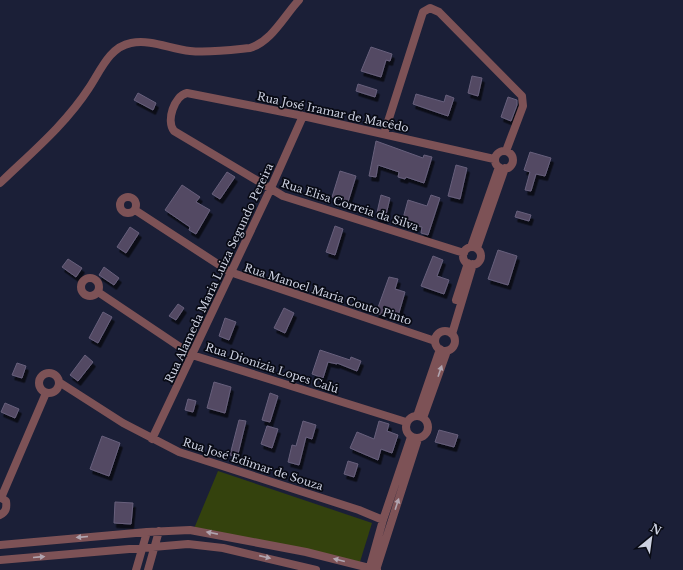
<svg xmlns="http://www.w3.org/2000/svg" width="683" height="570" font-family="'Libre Baskerville',serif">
<defs>
<filter id="shadow"><feDropShadow dx="2.5" dy="4.5" stdDeviation="0" flood-color="#0009"/></filter>
</defs>
<rect width="100%" height="100%" fill="#1b1f37"/>
<path fill="#34420d" d="M218,471l154,52 -13,42 -166,-34z"/>
<path fill="#524964" stroke="#68607c" filter="url(#shadow)" d="M371,47l21,7 -2,7 -4,-1 -5,17 -20,-6z
M472,76l10,2 -4,18 -10,-3z
M358,84l19,6 -2,7 -19,-6z
M138,93l18,10 -3,7 -19,-10z
M416,94l28,8 2,-7 8,3 -6,18 -35,-12z
M508,97l9,3v5l-6,16 -10,-4z
M376,141l47,17 1,-3 8,2 -8,26 -18,-6 -1,2 -7,-2 1,-5 -21,-7 -2,12 -7,-1z
M530,152l21,6 -6,18 -9,-2 -5,17 -6,-1 5,-18 -6,-2z
M456,165l11,3 -7,31 -12,-3z
M340,171l16,5 -8,26 -16,-5z
M227,172l8,5 -15,22 -8,-5z
M182,185l18,12 -4,5 14,8 -14,24 -7,-4 1,-3 -25,-17z
M381,195l9,3 -5,21 -9,-2z
M431,195l9,3 -12,37 -7,-2 1,-6 -20,-5 6,-22 19,6z
M517,211l14,4 -2,6 -14,-4z
M335,226l8,3 -8,26 -9,-3z
M130,227l9,6 -13,20 -9,-6z
M498,250l19,6 -9,29 -20,-6z
M433,256l10,4 -6,16 12,4 -5,14 -23,-8z
M68,259l14,9 -6,9 -14,-10z
M104,267l15,11 -5,7 -15,-10z
M389,277l9,2 -3,10 10,3 -7,24 -15,-4 -1,3 -6,-2z
M178,304l6,4 -8,12 -7,-4z
M284,308l10,5 -9,20 -11,-5z
M103,312l9,5 -14,26 -9,-5z
M225,318l11,4 -7,18 -10,-4z
M320,350l30,10 1,-3 10,4 -4,10 -20,-8v1l-9,-2 -5,16 -11,-4z
M85,355l8,7 -15,19 -8,-6z
M17,363l9,3 -4,12 -10,-3z
M214,382l17,5 -6,26 -18,-5z
M270,393l8,3 -8,26 -8,-2z
M188,399l8,2 -3,11 -8,-2z
M5,403l14,6 -4,9 -14,-6z
M239,420l7,1 -9,37 -7,-3z
M303,421l13,4 -4,14 -6,-2 -7,28 -11,-3 4,-17 4,1z
M379,421l10,3 -2,7 11,4 -6,18 -11,-4 -3,11 -28,-12 7,-16 17,7z
M267,426l11,3 -6,19 -11,-4z
M439,430l19,5 -4,12 -19,-5z
M102,436l18,7 -11,33 -19,-7z
M348,461l10,3 -4,13 -10,-3z
M115,502l18,1 -2,21 -17,-1z"/>
<g fill="none" stroke-linecap="round" stroke-linejoin="round">
<path stroke="#7d5256" stroke-width="8" d="M384,134l39,-122 7,-4 9,4 83,84 1,10 -17,45
M495 160a9 9 0 1 1 18 0a9 9 0 1 1-18 0Z
M0,183c31,-30 65,-58 89,-95 11,-16 20,-41 42,-45 20,-4 39,6 59,8 19,2 41,-1 60,-3 22,-7 34,-32 49,-48
M120 205a8 8 0 1 1 16 0a8 8 0 1 1-16 0Z
M135,210l95,62 205,69
M471,247l28,-80
M463 256a9 9 0 1 1 18 0a9 9 0 1 1-18 0Z
M477,248l28,-80
M464,253l-181,-57 -109,-65c-8,-10 0,-35 13,-38l116,23 191,43
M81 287a9 9 0 1 1 18 0a9 9 0 1 1-18 0Z
M98,292l94,63 214,67
M456,300l12,-37
M435 341a10 10 0 1 1 20 0a10 10 0 1 1-20 0Z
M452,334l21,-70
M39 383a10 10 0 1 1 20 0a10 10 0 1 1-20 0Z
M59,382l64,41 56,29 180,58 24,10
M406 427a11 11 0 1 1 22 0a11 11 0 1 1-22 0Z
M417,416l23,-67
M423,418l24,-67
M152,439l118,-249 33,-74
M0,497l6,4c1,7 0,11 -6,14
M1,498l45,-105
M0,545l147,-13 43,-2 116,22 71,18
M0,560l188,-16 35,4 93,22
M136,570l11,-38
M148,570l11,-39
M369,570l14,-50 28,-83
M376,570l42,-131"/>
</g>
<defs><path id="oneway-solid" d="M-6-.8H1V-3.2L6.5 0L1 3.2V.8H-6Z"/></defs>
<g fill="#b1a5b0">
<use href="#oneway-solid" transform="translate(440 371) rotate(-71)"/>
<use href="#oneway-solid" transform="translate(397 504) rotate(-72)"/>
<use href="#oneway-solid" transform="translate(212 533) rotate(-169)"/>
<use href="#oneway-solid" transform="translate(82 537) rotate(175)"/>
<use href="#oneway-solid" transform="translate(39 557) rotate(-5)"/>
<use href="#oneway-solid" transform="translate(265 557) rotate(13)"/>
<use href="#oneway-solid" transform="translate(339 560) rotate(-166)"/>
</g>
<g text-anchor="middle" dominant-baseline="central" stroke-width="3.5" stroke-linejoin="round" paint-order="stroke">
<g font-size="11" fill="#cdd1e1" stroke="#080a14">
<text transform="translate(333 112) rotate(12)">Rua José Iramar de Macêdo</text>
<text transform="translate(350 205) rotate(18)">Rua Elisa Correia da Silva</text>
<text transform="translate(219 273) rotate(-65)">Rua Alameda Maria Luiza Segundo Pereira</text>
<text transform="translate(328 294) rotate(18)">Rua Manoel Maria Couto Pinto</text>
<text transform="translate(272 368) rotate(18)">Rua Dionizia Lopes Calú</text>
<text transform="translate(253 464) rotate(18)">Rua José Edimar de Souza</text>
</g>
</g>
<g transform="translate(651 538) rotate(29)" stroke="#080a14" stroke-width="3" paint-order="stroke">
<path d="M0-3L7 15L0 10L-7 15Z" fill="#cdd1e1"/>
<text y="-6" font-size="11" font-weight="bold" text-anchor="middle" fill="#cdd1e1">N</text>
</g>
</svg>
